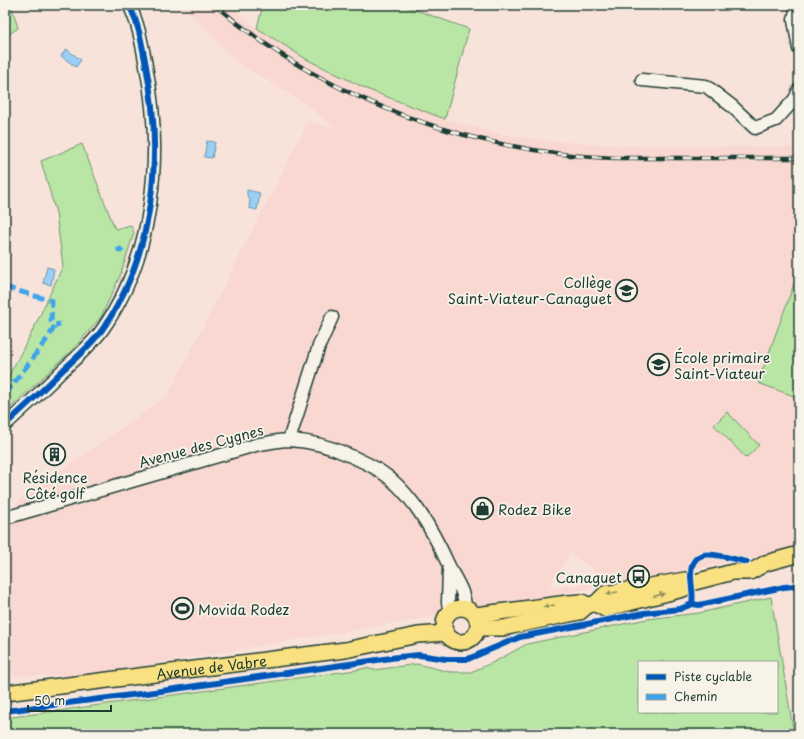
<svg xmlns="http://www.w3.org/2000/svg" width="804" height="739" font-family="'Playpen Sans',sans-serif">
<rect width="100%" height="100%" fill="#f8e3da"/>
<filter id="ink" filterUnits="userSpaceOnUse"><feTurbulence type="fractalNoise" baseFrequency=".025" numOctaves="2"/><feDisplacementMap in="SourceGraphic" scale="8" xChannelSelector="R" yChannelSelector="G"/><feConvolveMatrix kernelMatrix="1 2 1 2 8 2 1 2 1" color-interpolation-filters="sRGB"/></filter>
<g filter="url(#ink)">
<path fill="#f9d8d1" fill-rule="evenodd" d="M182,5h47l28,23 49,31 63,31 76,29 59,16 46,6 80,5 169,1v402l-309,58 -401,68 -84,1v-148l14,-28 149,-105 140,-273 27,5 -34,-26 -64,-39zM570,553l38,27 -60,9z"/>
<path fill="#b9e6a5" stroke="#6c926c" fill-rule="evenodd" d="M5,5h6l7,23 -13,9z
M263,5h139l67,24 -24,90 -76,-29 -63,-31 -49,-31z
M82,144l33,85 16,-4 3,8 -14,43 -19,41 -27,31 -69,65v-30l29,-55 29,-62 -7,-53 -15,-52z
M799,270v128l-41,-15z
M727,412l32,33 -13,13 -32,-33z
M771,597l23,137h-789v-16l351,-48 10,-2 8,2 43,-6 33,8h21l25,-11 31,-17 120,-25 52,-6zM639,662h138v50h-138z"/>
<path fill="#9acff8" stroke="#6995aa" d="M66,49l15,11 -5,7 -15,-11z
M207,141l8,1 -3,16 -8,-1z
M247,190l13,3 -3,17 -8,-2 1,-8 -3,-5z
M47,267l7,2 -3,16 -8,-2z"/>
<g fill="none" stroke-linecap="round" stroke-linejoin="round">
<defs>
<path id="minor" d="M797,5l-3,15 5,29
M642,80l64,6 27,21 22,21 21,-8 19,-21 4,-9
M5,425c20,-18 40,-37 59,-56 13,-12 27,-24 38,-39 53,-75 61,-177 44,-264 -4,-21 -7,-42 -17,-61
M289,440l30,-94 13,-29
M5,518l254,-74c10,-1 20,-4 30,-4 21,1 43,7 62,16 8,4 16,7 24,12 35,20 58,63 74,98 6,14 16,25 16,42
M449,568l-1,35 2,8"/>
<g id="major">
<path d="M595,604l10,-10 80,-14"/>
<circle cx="461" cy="625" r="17"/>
<path d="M476,615l92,-12 14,-1 5,3"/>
<path d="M479,628h24l77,-16c11,-10 13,-10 25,-3l78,-20 8,-6 42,-11h17l16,-9 33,-9"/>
<path id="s1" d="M5,693l340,-43 73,-15 28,-2"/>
</g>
</defs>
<use href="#minor" stroke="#1f3d34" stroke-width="15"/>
<use href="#major" stroke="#1f3d34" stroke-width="18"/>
<use href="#minor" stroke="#f7f3e8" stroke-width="12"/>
<use href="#major" stroke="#f9e181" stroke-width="15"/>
<defs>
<path id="rail" d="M215,5c96,83 222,134 347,149 37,5 75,4 112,4 42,0 83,0 125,0"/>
</defs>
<use href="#rail" stroke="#1f3d34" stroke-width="4.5"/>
<use href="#rail" stroke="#f7f3e8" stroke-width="3" stroke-dasharray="9" stroke-linecap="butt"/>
<path stroke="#3da4eb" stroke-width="5" stroke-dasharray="10 5" stroke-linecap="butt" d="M117,251l3,-2 3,3
M5,287l47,14 -1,20 4,4 5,-1
M5,395l45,-60 5,-10"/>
<defs>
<path id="cycleway" d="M5,425c20,-18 40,-37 59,-56 13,-12 27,-24 38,-39 53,-75 61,-177 44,-264 -4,-21 -7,-42 -17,-61
M692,604c2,-10 -1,-17 -1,-28 -1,-35 34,-18 56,-14
M5,711l142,-18 251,-36 21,-2 27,4h22l52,-22 124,-24 36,-4 12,-5 7,1 85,-18 10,-1 5,6"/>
</defs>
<use href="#cycleway" stroke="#f7f3e8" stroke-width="8"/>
<use href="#cycleway" stroke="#0057b8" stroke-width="6"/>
</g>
<defs><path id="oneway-solid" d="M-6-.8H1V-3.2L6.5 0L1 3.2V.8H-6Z"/></defs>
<g fill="#8c8f5a">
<use href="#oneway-solid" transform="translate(612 593) rotate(169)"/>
<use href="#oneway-solid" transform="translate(659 595) rotate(-14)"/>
<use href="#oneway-solid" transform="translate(549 606) rotate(171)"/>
</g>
</g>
<defs>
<symbol id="school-ring" viewBox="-11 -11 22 22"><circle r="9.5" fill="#f7f3e8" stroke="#1f3d34" stroke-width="1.5"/><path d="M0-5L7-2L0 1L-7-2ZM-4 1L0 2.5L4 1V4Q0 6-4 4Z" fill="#1f3d34"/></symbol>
<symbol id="building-ring" viewBox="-11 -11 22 22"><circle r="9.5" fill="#f7f3e8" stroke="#1f3d34" stroke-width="1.5"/><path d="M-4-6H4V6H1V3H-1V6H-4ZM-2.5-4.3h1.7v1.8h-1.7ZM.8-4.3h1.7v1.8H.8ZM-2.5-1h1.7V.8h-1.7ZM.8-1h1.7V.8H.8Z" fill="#1f3d34"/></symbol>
<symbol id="shop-ring" viewBox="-11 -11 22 22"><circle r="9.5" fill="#f7f3e8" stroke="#1f3d34" stroke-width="1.5"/><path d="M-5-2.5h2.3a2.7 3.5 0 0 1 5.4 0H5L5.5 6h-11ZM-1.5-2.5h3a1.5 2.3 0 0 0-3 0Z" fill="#1f3d34"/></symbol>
<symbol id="bus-ring" viewBox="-11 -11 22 22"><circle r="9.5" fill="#f7f3e8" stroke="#1f3d34" stroke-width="1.5"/><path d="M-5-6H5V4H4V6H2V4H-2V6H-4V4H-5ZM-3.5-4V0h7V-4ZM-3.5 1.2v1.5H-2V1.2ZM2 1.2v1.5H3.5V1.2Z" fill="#1f3d34"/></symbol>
<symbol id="stadium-ring" viewBox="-11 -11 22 22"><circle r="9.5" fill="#f7f3e8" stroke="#1f3d34" stroke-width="1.5"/><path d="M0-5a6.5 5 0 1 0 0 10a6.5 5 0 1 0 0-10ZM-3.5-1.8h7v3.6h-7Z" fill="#1f3d34"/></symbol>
</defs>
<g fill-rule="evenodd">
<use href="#school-ring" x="614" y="278" width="25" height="25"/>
<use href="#school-ring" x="646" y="352" width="25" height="25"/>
<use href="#building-ring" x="42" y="442" width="25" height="25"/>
<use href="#shop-ring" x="470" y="496" width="25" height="25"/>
<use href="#bus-ring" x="626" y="564" width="25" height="25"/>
<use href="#stadium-ring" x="170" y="596" width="25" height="25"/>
</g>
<g text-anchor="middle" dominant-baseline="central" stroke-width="3.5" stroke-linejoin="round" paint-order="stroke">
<g font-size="14" fill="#1f3d34" stroke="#f7f3e8" text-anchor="start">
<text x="612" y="282" text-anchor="end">Collège<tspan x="612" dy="16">Saint-Viateur-Canaguet</tspan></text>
<text x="674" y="357">École primaire<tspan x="674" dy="16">Saint-Viateur</tspan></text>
<text x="55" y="477" text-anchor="middle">Résidence<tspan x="55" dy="16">Côté golf</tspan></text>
<text x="498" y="509">Rodez Bike</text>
<text x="622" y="577" text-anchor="end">Canaguet</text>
<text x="198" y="609">Movida Rodez</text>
</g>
<g font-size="14" fill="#1f3d34" stroke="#f7f3e8">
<text transform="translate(201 446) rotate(-15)">Avenue des Cygnes</text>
<text stroke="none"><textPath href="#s1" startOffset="208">Avenue de Vabre</textPath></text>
</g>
</g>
<rect width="804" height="739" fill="none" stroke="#f7f3e8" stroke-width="20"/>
<rect x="10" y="10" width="784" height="719" fill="none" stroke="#1f3d34" stroke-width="1.5" filter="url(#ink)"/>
<rect x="638" y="661" width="140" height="52" fill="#f7f3e8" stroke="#a1aaa0"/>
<rect x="646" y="674" width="20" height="6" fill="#0057b8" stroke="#a1aaa0"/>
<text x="674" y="681" font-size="12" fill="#1f3d34">Piste cyclable</text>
<rect x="646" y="694" width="20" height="6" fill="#3da4eb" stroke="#a1aaa0"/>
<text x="674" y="701" font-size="12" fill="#1f3d34">Chemin</text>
<path d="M28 705v6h83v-6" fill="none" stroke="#1f3d34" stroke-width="2"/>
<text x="34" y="705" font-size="12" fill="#1f3d34" stroke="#f7f3e8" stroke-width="3" paint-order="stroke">50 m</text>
</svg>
